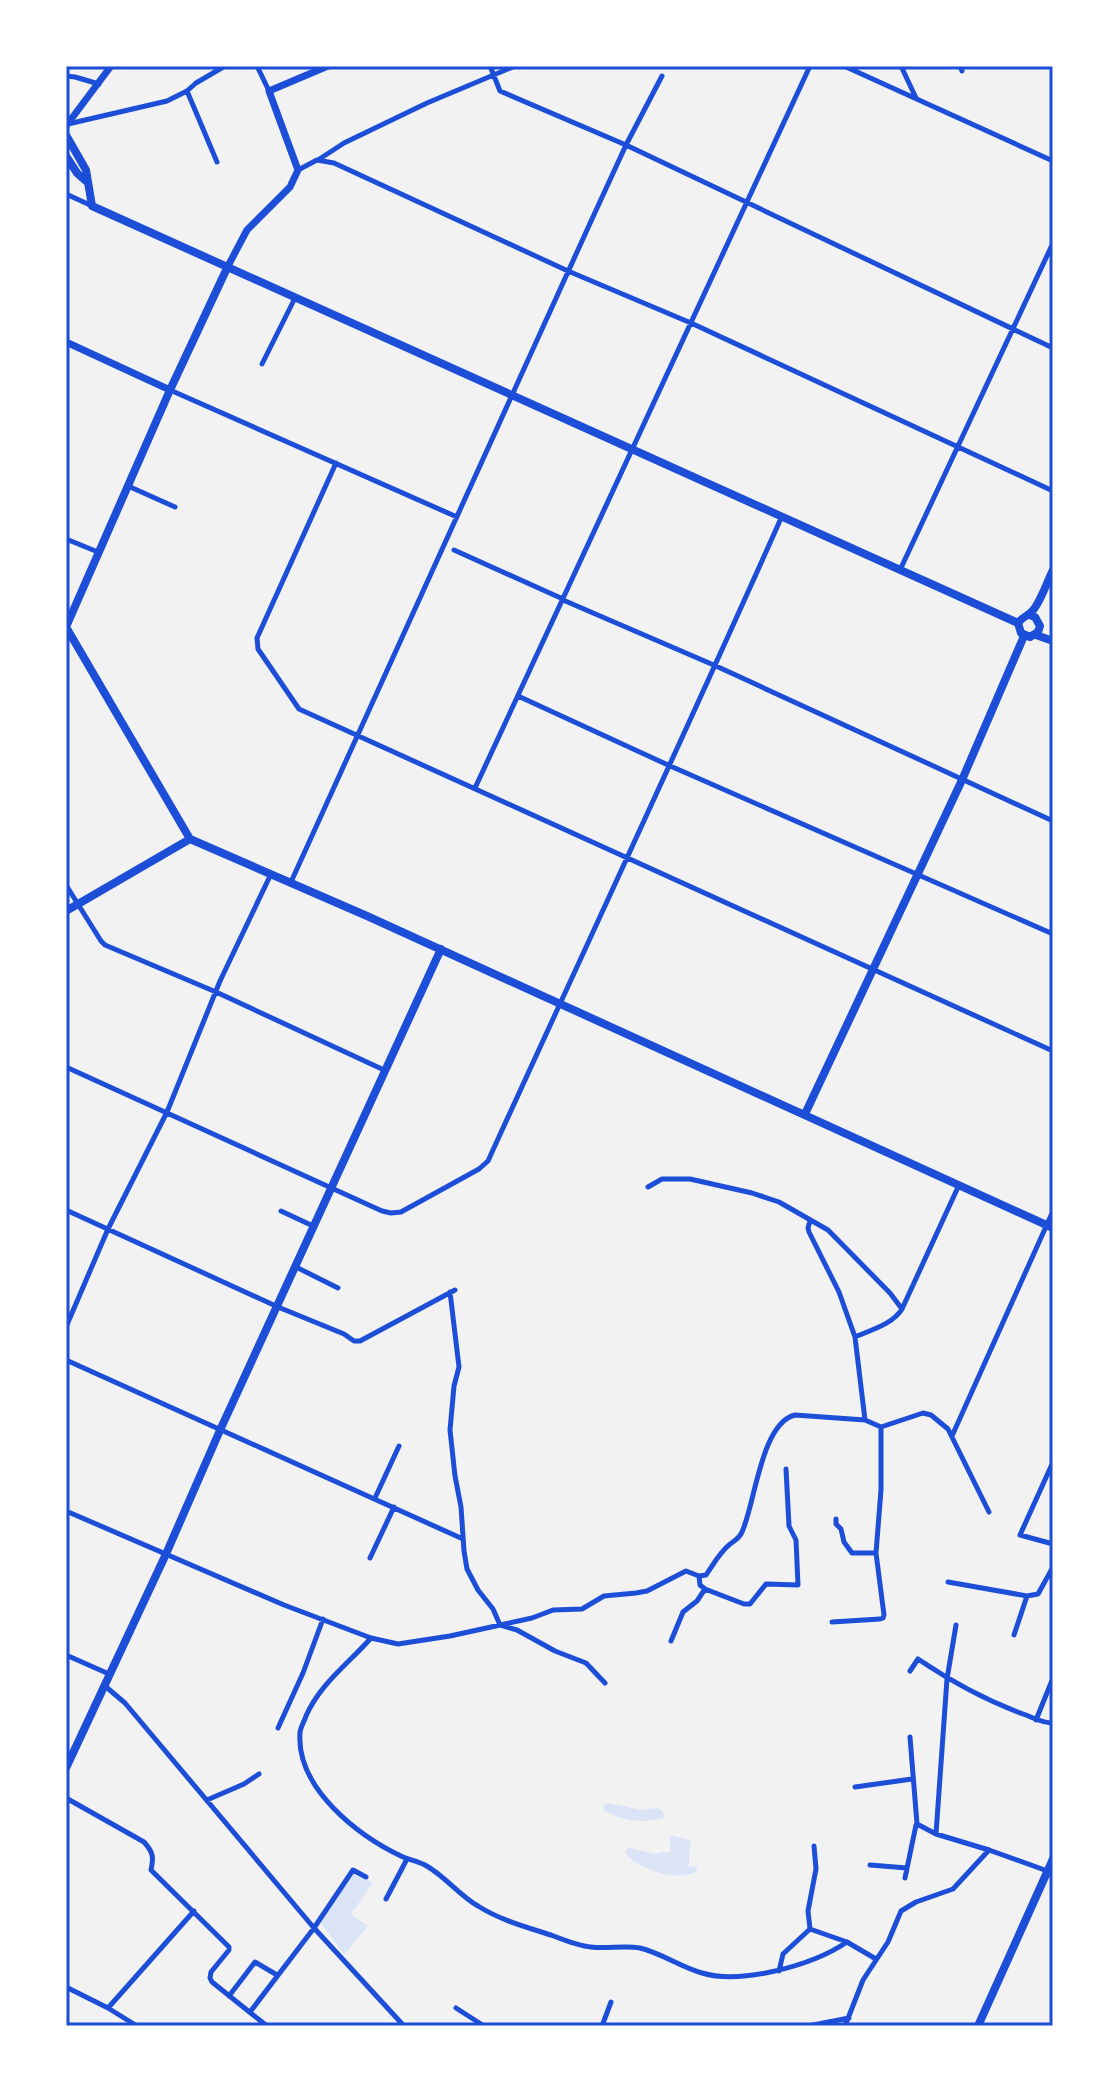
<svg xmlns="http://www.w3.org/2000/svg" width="1119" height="2092" font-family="Roboto,sans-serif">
<rect width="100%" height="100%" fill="#f2f2f2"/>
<path fill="#dbe4f7" d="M609,1803l32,7 17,-2 5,4 1,6c-18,6 -44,3 -60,-8l-1,-4z
M673,1836l18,4 -2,11v16l6,-1 3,4c-18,14 -61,-1 -73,-17l3,-6 26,7 9,-2 7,1v-16z
M354,1873l19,10 -22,31 17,12 -24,29 -23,-32z"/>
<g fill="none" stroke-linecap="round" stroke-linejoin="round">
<path stroke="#1d4ed8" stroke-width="5" d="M257,66l12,25
M490,66l10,25 126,54 427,203
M844,66l209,95
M901,66l15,32
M960,66l2,5
M66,76l9,1 24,7
M187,91l30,71
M68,124l99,-23 20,-10 9,-8 29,-17
M318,160l26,-17 83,-40 88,-37
M298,170l19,-10 17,3 234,108 123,52 362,168
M66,194l24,11
M262,364l33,-66
M170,390l287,127
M336,463l-79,175 1,11 41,60 754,342
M128,486l47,21
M66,539l32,13
M454,550l109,49
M900,570l153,-327
M563,600l153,66 337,155
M518,696l150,69 385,169
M475,788l335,-722
M291,882l301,-663 34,-74 36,-69
M66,885l35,56 4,4 111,47 168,78
M66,1067l316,144 9,2 10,-1 78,-43 9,-8c98,-215 198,-429 294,-645
M648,1187l14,-8h28l62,14 27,9 49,28 62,63 12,16 57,-124
M66,1210l212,97 66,27 10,7h6l95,-51
M281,1211l32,15
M810,1221l-2,7 1,4 30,60 16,45 10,83
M296,1267l42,21
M450,1292l9,75 -5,19 -4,44 5,46 6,31 3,44 3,18 11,21 15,19 7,16 17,5 38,21 31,12 19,20
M66,1327l42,-98 59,-117 53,-131 51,-107
M855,1337c16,-7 38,-13 47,-28
M66,1360l397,179
M952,1436l101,-225
M1053,1462l-33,73 33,9
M375,1498l24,-52
M66,1511l218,94 87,33 27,6 52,-8 82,-18 21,-8 29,-1 22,-13 32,-3 11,-2 39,-20 13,5 7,-1c7,-10 14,-23 23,-30 6,-5 10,-6 13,-13 13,-28 19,-109 53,-117l70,5 16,7 42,-14 8,2 17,14 41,83
M836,1519v5l5,5 3,13 8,11h24
M370,1558l24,-51
M699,1576l1,9 5,4 39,15h6l16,-20 32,1 -2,-45 -7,-14 -3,-57
M948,1582l79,14 11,-2 15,-27
M832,1622l48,-3 3,-1 1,-3 -8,-62 5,-63v-63
M1014,1635l13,-39
M371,1638c-23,26 -51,46 -65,78 -2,6 -6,12 -6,17 -4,55 58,103 103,124 7,3 15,4 22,8 20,11 34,30 53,41 22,14 48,21 73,29 13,5 27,11 40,12 16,2 34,-2 49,1 21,5 41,19 62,25 40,12 111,-8 145,-31
M671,1641l12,-29 14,-11 8,-12
M66,1655l43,19
M910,1671l8,-12c34,23 67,41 105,55 11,4 19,9 30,9
M105,1686l20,17 189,225 90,98
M1036,1720l17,-42
M278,1728l25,-55 20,-54
M910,1737l7,87 19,10 53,16 64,23
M855,1787l57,-8
M66,1798l78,44c9,10 10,15 7,28l78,77v3l-18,22 -1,6 2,4 55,44
M207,1800l37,-16 15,-10
M936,1834l11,-155 9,-54
M870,1865l37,3
M905,1878l11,-53
M386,1899l21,-40
M810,1929l-2,-18 8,-42 -2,-23
M810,1929l37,13 29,17
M779,1971l4,-17 27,-25
M66,1987l42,21 29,18
M229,1996l26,-34 22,13
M108,2008l86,-97
M456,2008l28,18
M250,2012l64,-84 39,-58 13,7
M602,2026l9,-24
M808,2026l41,-8
M845,2026l18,-46 25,-38 13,-31 15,-9 37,-13 36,-39"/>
<path stroke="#1d4ed8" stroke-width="7" d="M66,126l45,-60
M228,266l19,-36 43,-43 8,-17 -29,-79 59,-25
M66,342l104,48"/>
<path stroke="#1d4ed8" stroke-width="8" d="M66,135l20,35 6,36 926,417
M66,156l11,17 9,8
M1029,615l6,2 5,9 -2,6 -8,5 -9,-4 -3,-10c5,-7 11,-7 16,-14 8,-11 13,-27 19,-39
M1036,635l17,6
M190,839l177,77 686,312
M190,839l-124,-212 104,-237 58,-124
M66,911l124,-72
M805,1114l157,-334 62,-144
M66,1768l100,-214 55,-126 220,-479
M978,2026l75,-167"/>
</g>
<rect width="1119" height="2092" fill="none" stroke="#ffffff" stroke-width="136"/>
<rect x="68" y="68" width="983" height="1956" fill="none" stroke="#1d4ed8" stroke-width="3"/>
</svg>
